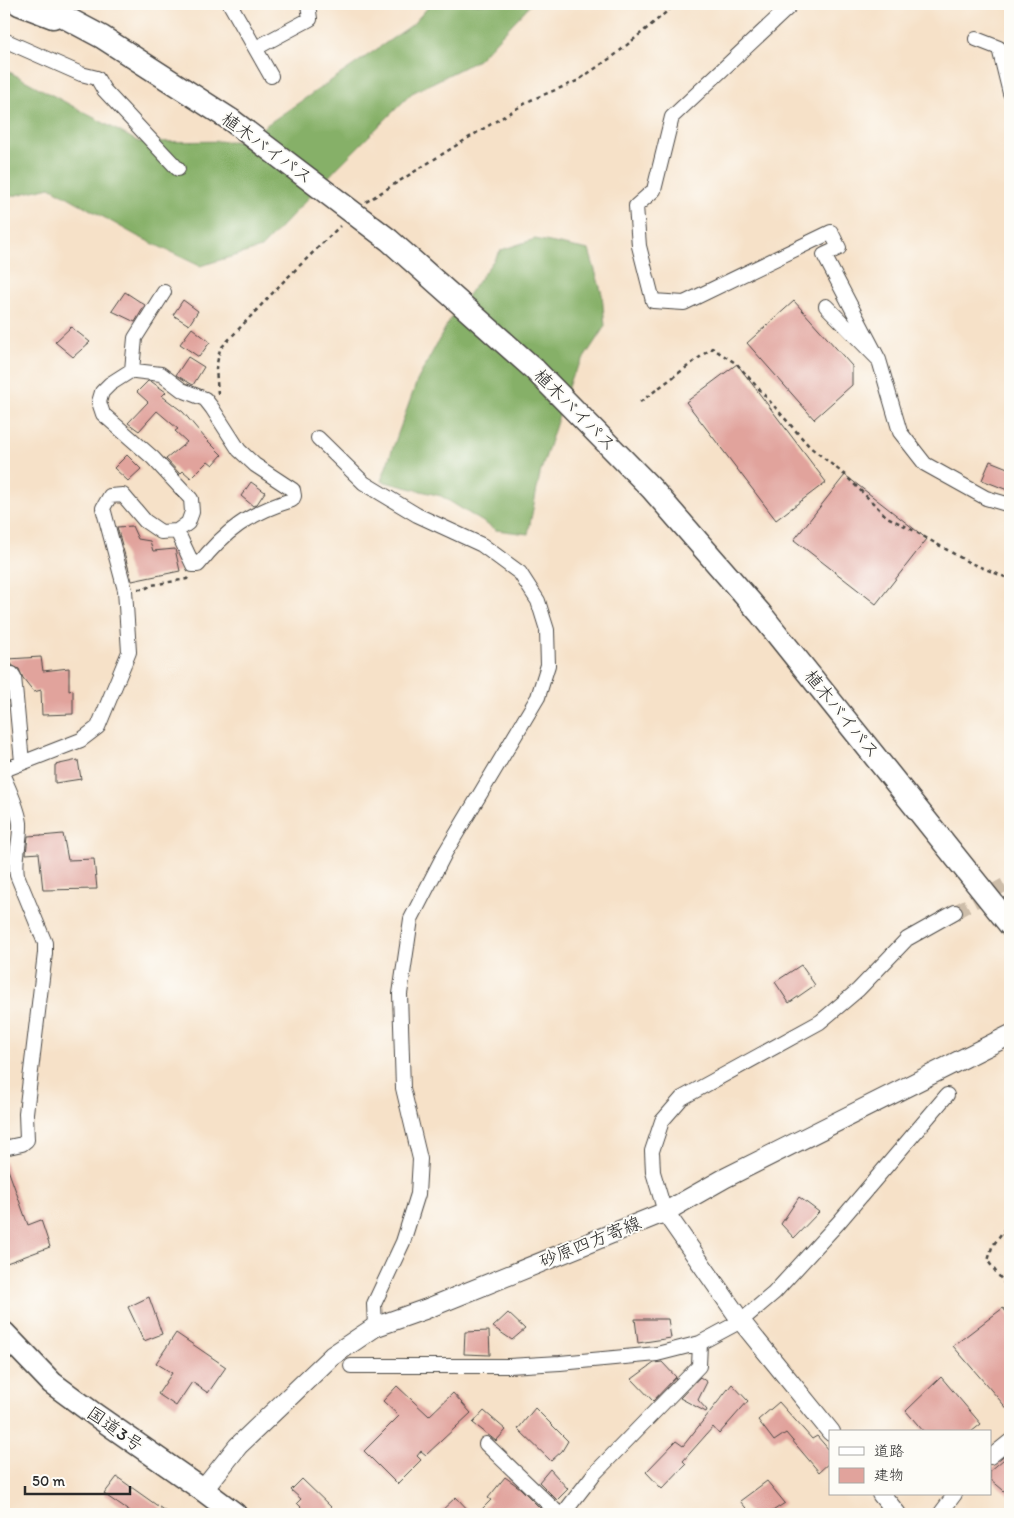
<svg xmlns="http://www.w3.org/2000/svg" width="1014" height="1518" font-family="Itim,'Klee One',sans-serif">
<rect width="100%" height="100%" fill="#fdfcf7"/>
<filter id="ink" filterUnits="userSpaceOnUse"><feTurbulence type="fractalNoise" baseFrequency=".02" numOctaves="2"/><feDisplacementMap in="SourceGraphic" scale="10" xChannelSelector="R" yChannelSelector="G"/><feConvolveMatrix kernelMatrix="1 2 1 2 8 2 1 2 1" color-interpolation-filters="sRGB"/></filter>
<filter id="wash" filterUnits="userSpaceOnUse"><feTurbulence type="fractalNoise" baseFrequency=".0096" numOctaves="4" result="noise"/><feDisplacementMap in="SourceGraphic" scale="20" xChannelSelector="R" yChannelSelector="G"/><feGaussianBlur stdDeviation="1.12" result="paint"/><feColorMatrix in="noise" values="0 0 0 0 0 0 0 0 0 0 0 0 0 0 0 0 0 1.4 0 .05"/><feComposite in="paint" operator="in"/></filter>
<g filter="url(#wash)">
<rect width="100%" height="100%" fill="#f6e1c8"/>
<path fill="#86b067" stroke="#586e49" d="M431,4h100l-53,56 -66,33 -75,75 -76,80 -61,18 -63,-30 -87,-49 -46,11v-129l135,73 104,-1 169,-116z
M535,239l54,11 13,44 3,32 -34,52 -31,96 -12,60 -32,-4 -55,-34 -60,-15 36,-100 32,-60 52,-71z"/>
<g id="blocks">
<path fill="#e1a39c" d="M125,292l20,13 -10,17 -23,-11z
M183,300l15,11 -9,14 -16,-10z
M794,301l58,65v19l-38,34 -67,-76z
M71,327l19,15 -17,15 -18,-15z
M192,328l18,14 -11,15 -19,-13z
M188,357l16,10 -11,18 -17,-10z
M737,364l89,118 -50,38 -90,-118z
M148,381l4,1 14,10 -4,4 21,16 22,26 17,17 -9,10 -5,-4 -17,17 -8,-7 -3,3 -14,-15 21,-17 -12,-11 3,-2 -21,-18 -18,20 -11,-8 20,-21 -11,-10z
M127,455l14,14 -13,12 -14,-13z
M990,461l20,8v22l-28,-11z
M845,475l82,64 -51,65 -82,-64z
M251,482l14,10 -8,12 -4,2 -12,-10z
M132,526l6,13 12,2 3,10 22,-2 5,22 -48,10 -15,-54z
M41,657l2,14 26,-3v23l4,-1v24l-31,1 -1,-25 -7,2 -11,-14 -4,-9 -6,-3 -5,-7z
M78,760l3,19 -26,4v-18z
M63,834l5,26 26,-1 3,30 -54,1 -4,-37 -13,1 2,-18 13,-1v1z
M801,965l14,20 -26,18 -14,-21z
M4,1161h1l23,64 13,-5 9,27 -46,17z
M799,1197l20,15 -25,26 -13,-14z
M149,1297l13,37 -18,7 -16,-34z
M1003,1308l7,9v95l-57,-66z
M508,1313l17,16 -13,11 -19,-13z
M635,1319h33l3,19 -33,5z
M489,1331l1,24 -26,-1 1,-22z
M176,1333l50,34 -18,26 -16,-11 -16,24 -18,-12 14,-21 -16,-10z
M662,1362l14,15 -23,24 -21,-22 22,-16z
M700,1377l7,5 -9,18 9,10 -1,2 -26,-14z
M941,1377l40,47 -10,8h-47l-18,-21z
M732,1384l16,17 -29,33 -6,-7 -30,34 3,3 -24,25 -16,-17 30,-31 7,5z
M397,1386l32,30 24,-23 18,20 -45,42 -5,-4 -4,5 4,4 -24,24 -33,-33 35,-35 -16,-15z
M779,1402l33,37 5,-3 13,15v11l-11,10 -33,-39 -12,8 -16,-21z
M535,1408l33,33 -6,10 -11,10 -33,-32z
M484,1411l22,19 -10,11 -23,-18z
M1010,1454v42l-20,-17v-8z
M550,1469l18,20 -11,11 -18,-18z
M117,1477l52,37h-36l-29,-20z
M505,1477l15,11 25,25 -2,1h-66l14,-14 -3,-2z
M302,1479l29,28 -8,7h-15l-11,-11 4,-4 -10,-9z
M767,1481l18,22 -17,11h-17l-11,-13z
M456,1497l16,17h-34z"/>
</g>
</g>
<g filter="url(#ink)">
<use href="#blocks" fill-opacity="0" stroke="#494643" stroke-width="1"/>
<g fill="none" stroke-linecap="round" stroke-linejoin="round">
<path stroke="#cdbda9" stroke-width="14" stroke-dasharray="14 7" stroke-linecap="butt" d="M955,912l55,-30"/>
<defs>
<path id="minor" d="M230,4l41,72
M790,4v2l-118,111 -18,73 -18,16 3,40 14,55 31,2 147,-71 8,16 -15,7 55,105
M976,39l23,9 11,45
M4,40l77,34 16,4 7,12 74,79
M256,48l54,-29 -2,-15
M826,306l53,54 21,72 25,32 61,34 24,7
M132,370l3,1 26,3 21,16 23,9 7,9 27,42 16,15 38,25 1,6 -2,4c-43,13 -67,31 -94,65h-5l-16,-34
M318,438l46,45 53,32 65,30 38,28 18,28 9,29 1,35 -10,32 -93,156 -34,66 -11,75 3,94 17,71 -2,35 -15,48 -29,62 1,23
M4,675l8,-1 2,3 8,85
M4,770l77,-30 17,-13 31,-75 -4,-62 -22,-82 7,-12 13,-1 22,26 16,11 16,-1 11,-8 4,-11 -1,-13 -38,-41 -50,-44 -4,-12 3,-10 8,-8 22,-14 3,-32 29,-46
M4,778c6,14 14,30 16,45 1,17 -6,35 -3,52l28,68v10l-19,160 1,27 -5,4 -18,4
M665,1212l-12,-40 -1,-21 10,-30 20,-23 138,-76 38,-32 49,-51 48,-27
M351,1366h158l51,-3 97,-9 43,-11
M486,1444l73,70
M990,1457l20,-16
M563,1514l31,-40 105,-108 1,-23 41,-22 33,-28 65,-71 108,-127
M940,1514l15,-20"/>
<path id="tertiary" d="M665,1212l76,109 90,111
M881,1494l16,20"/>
<path id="secondary" d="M203,1490l35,-44 94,-90 43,-29 51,-18 239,-97 60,-34 285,-143"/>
<path id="trunk" d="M19,4l34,13
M40,4l62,33 129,83
M534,369l118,120 108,124 250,312
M4,1333l48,50 42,31 109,76 32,24"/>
</defs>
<use href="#minor" stroke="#494643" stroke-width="16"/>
<use href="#tertiary" stroke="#494643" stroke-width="20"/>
<use href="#secondary" stroke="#494643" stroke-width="21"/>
<use href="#trunk" stroke="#494643" stroke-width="25"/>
<path stroke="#494643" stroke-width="2.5" stroke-dasharray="4 4" stroke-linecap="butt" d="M366,202l107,-67 58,-35 46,-19 38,-26 61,-51
M218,394l-2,-26 4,-19 62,-66 58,-57
M640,402l72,-54 25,16 73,83 35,28 42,42 22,11 59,34 42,17
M138,589h7l7,-4 35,-6 2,-3
M1010,1221l-18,26 -4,14 22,30"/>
<use href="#minor" stroke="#fff" stroke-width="14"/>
<use href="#tertiary" stroke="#fff" stroke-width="18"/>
<use href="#secondary" stroke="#fff" stroke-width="19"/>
<use href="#trunk" stroke="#fff" stroke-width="22"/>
<defs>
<path id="trunk-bridge" d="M231,120l158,120 145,129"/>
</defs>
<use href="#trunk-bridge" stroke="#494643" stroke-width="25" stroke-linecap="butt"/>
<use href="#trunk-bridge" stroke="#fff" stroke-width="22"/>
</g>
</g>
<g text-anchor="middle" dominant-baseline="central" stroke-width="4" stroke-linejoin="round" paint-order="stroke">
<g font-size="18" fill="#2b2b2b" stroke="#fdfcf7">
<text transform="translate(267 148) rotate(36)">植木バイパス</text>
<text transform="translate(575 410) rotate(45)">植木バイパス</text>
<text transform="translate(842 714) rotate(51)">植木バイパス</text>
<text transform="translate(590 1242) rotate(-22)">砂原四方寄線</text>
<text transform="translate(115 1429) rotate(35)">国道3号</text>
</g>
</g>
<rect width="1014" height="1518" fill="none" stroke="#fdfcf7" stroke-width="20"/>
<rect x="829" y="1430" width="162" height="65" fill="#fdfcf7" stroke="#a9a8a5"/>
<rect x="839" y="1447" width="25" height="8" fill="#ffffff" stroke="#a9a8a5"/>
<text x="874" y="1456" font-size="15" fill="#2b2b2b">道路</text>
<rect x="839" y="1468" width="25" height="15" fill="#e1a39c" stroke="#a9a8a5"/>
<text x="874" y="1480" font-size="15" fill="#2b2b2b">建物</text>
<path d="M25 1486v8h105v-8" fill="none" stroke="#2b2b2b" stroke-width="2.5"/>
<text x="32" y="1486" font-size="15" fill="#2b2b2b" stroke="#fdfcf7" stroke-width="4" paint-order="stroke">50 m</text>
</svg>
